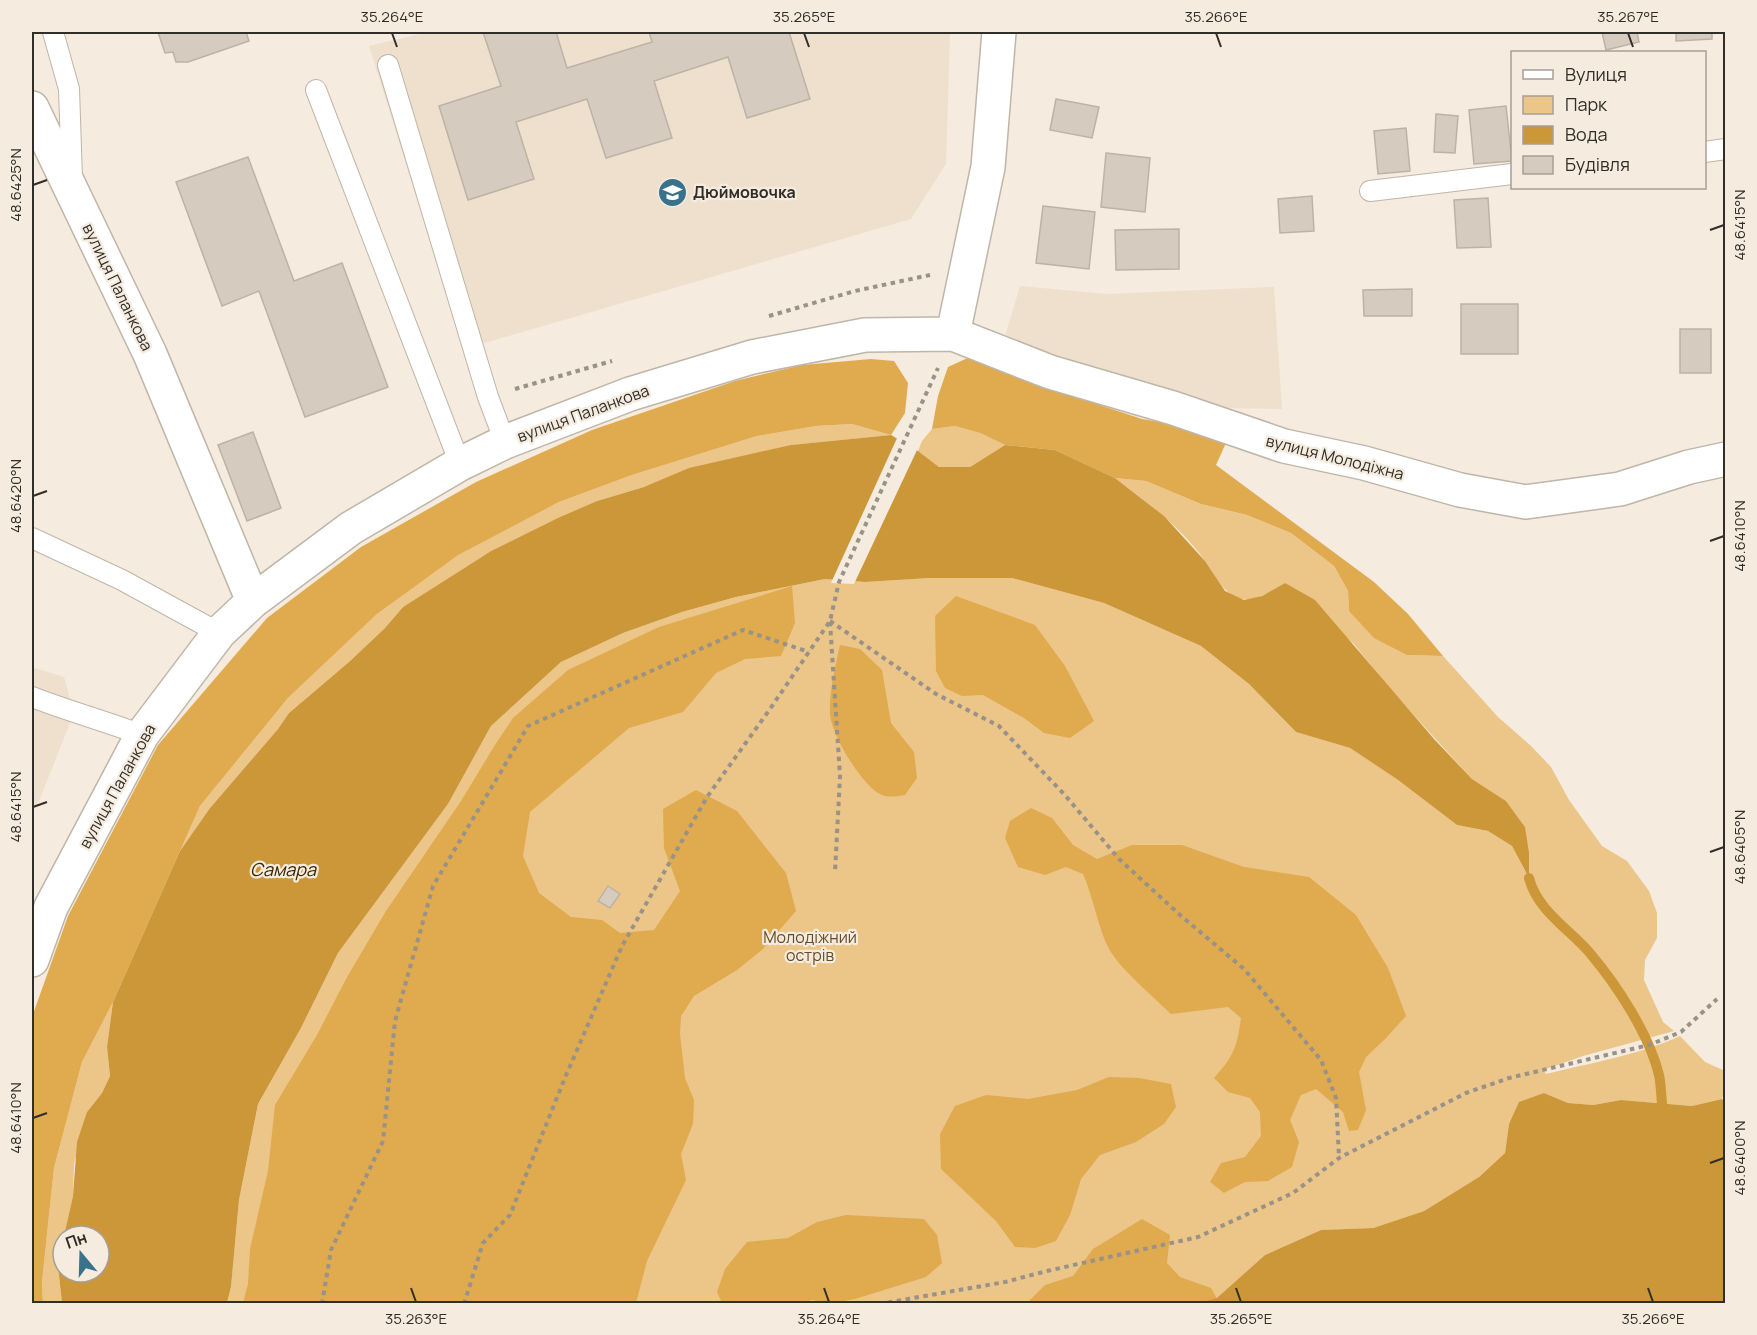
<svg xmlns="http://www.w3.org/2000/svg" width="1757" height="1335" font-family="Manrope,sans-serif">
<rect width="100%" height="100%" fill="#f5ebde"/>
<path fill="#eee0cd" d="M428,32h522l-4,132 -35,55 -447,130 -95,-303z
M1020,286l87,8 167,-7 8,122 -66,-1 -213,-65z
M32,667l32,10 10,36 -35,88 -7,8z"/>
<path fill="#ecc588" d="M852,424l39,11 -99,10 -41,10 -154,46 -106,50 -88,56 -18,21 -36,34 -60,51 -11,16 -68,79 -30,43 20,-45 88,-108 89,-84 81,-60 101,-52 73,-27 125,-39 59,-10z
M955,426l25,7 25,12 -35,22h-31l-21,-16 4,-10 10,-12z
M1115,478l31,3 55,23 46,11 44,18 43,33 14,25 1,20 58,44 36,1 55,61 33,29 20,21 18,33 33,46 25,15 22,30 8,22v25l-12,22 -1,20 19,42 11,9 -91,25 -40,14 3,4c44,-11 93,-19 134,-38l25,26 20,9v15l-3,13 -30,7 -71,-6 -28,5 -25,-2 -24,-10 -35,31 -4,29 -26,24 -55,34 -51,17 -52,2 -56,25 -48,44 -18,4 -204,1 -7,-2 -6,2h-755l4,-17 8,-87 19,-96 43,-76 37,-75 110,-149 43,-78 70,-64 62,-29 59,-21 54,-15 89,-18 40,3 65,-4h82l92,25 97,43 48,38 47,48 54,16 48,32 59,45 31,6 24,15 16,30 -3,-49 -19,-26 -34,-22 -81,-89 -37,-46 -69,-61c-11,6 -29,19 -43,16 -18,-4 -25,-21 -35,-35 -23,-35 -59,-61 -92,-86z
M113,1002l-6,45 3,29 -8,17 -15,19 -13,52 -1,32 -15,70 4,37 -19,1 -1,-22 12,-114 28,-106z"/>
<path fill="#e0aa4f" d="M972,356l88,36 82,27 88,15 -14,31 158,117 34,32 35,42 -36,-1 -33,-17 -25,-27 -1,-20 -14,-25 -43,-33 -44,-18 -46,-11 -55,-23 -31,-3 -60,-28 -50,-5 -25,-12 -25,-7 -23,3 6,-33 10,-29z
M871,359l23,2 14,22 -3,30 -14,22 -39,-11 -36,2 -59,10 -125,39 -73,27 -101,53 -81,59 -89,84 -88,108 -87,196 -31,60 -28,106 -12,114 1,22 -11,-1v-286l36,-101 90,-171 109,-127 94,-71 115,-65 116,-52 143,-49 67,-16z
M792,586l3,37 -14,33 -36,3 -29,14 -33,39 -54,16 -99,84 -7,44 16,37 32,24 31,3 18,13 34,-3 26,-39 -16,-43 -1,-39 33,-19 41,21 49,62 10,38 -33,38 -26,21 -43,26 -13,20 -1,18 5,44 9,22 -1,24 -12,30 5,26 -39,81 -11,42h-393l5,-19 2,-35 18,-78 7,-66 42,-70 29,-56 40,-68 75,-110 34,-56 18,-27 55,-48 91,-43z
M956,596l79,29 30,41 29,55 -24,17 -26,-5 -20,-15 -41,-23 -21,1 -17,-8 -9,-17 -1,-55z
M840,645l20,4 22,21 9,53 23,29 3,26 -12,17c-6,1 -17,3 -23,0 -19,-7 -51,-61 -52,-81 -1,-23 5,-46 10,-69z
M1031,808l21,10 21,27 24,14 35,-14h50l62,22 65,10 47,38 32,53 18,48 -21,23 -19,18 -7,15 7,38 -8,20 -9,1 -6,-19 -27,-23 -15,6 -11,25 9,22 -7,25 -24,14 -23,1 -21,11 -14,-11 11,-19 24,-6 16,-21 -1,-24 -10,-14 -22,-6 -14,-14c20,-22 23,-31 27,-60l-13,-11 -57,7c-17,-17 -51,-45 -62,-65 -12,-24 -15,-50 -26,-75l-17,-7 -21,8 -27,-8 -13,-29 5,-17z
M1109,1077l30,1 32,6 5,23 -12,17 -28,18 -36,13 -19,24 -11,36 -14,26 -21,7 -20,-1 -19,-26 -55,-52 -1,-35 15,-28 31,-11 42,4 49,-9z
M846,1215l78,4 13,16 5,28 -16,14 -71,22 -22,4 -22,-3 -5,4 -84,-1 -5,-11 8,-23 22,-27 41,-4 29,-16z
M1142,1219l28,16 -3,28 13,14 31,11 6,11 -18,5h-173l19,-19 28,-9 20,-27z"/>
<path fill="#cb9739" d="M891,435l27,16 21,16h31l35,-22 50,5 60,28 49,38 41,45 20,30 19,9 18,-4 23,-13 30,17 119,139 38,40 34,22 19,26 4,26v25l-17,-32 -24,-15 -31,-6 -59,-45 -48,-32 -54,-16 -47,-48 -48,-38 -97,-43 -92,-25h-82l-65,4 -40,-3 -89,18 -54,15 -59,21 -62,29 -70,64 -43,78 -110,149 -37,75 -43,76 -19,96 -8,87 -4,16h-165l-4,-37 5,-25v31h36v-36h-35l9,-40 4,-54 10,-30 15,-19 8,-17 -3,-29 6,-45 67,-151 30,-43 68,-79 11,-16 60,-51 36,-34 18,-21 88,-56 67,-33 39,-17 47,-14 45,-19 102,-23z
M1544,1093l24,10 25,2 28,-5 71,6 30,-7 3,2v202h-526l18,-5 48,-43 56,-25 52,-2 51,-17 55,-34 26,-24 4,-29 10,-22z"/>
<path fill="#f5ebde" d="M898,436l20,12 -64,136 -23,-1z"/>
<g fill="none" stroke-linecap="round" stroke-linejoin="round">
<path stroke="#cb9739" stroke-width="10" d="M1529,878c8,32 40,51 60,74 28,33 60,82 70,123 2,9 2,19 3,28"/>
</g>
<path fill="#d5ccbf" stroke="#bcb3a6" stroke-width="1.5" d="M158,32h88l3,9 -61,21h-12l-3,-10 -8,1z
M483,32h73l11,36 85,-26 -3,-10h140l21,67 -63,19 -19,-61 -74,24 18,57 -66,20 -19,-59 -71,23 18,57 -66,21 -29,-94 62,-20z
M1602,32h35l2,10 -33,8z
M1676,32h36v7l-36,2z
M1056,99l43,8 -7,31 -42,-8z
M1506,106l6,55 -38,3 -5,-54z
M1436,114l22,2 -3,37 -21,-1z
M1406,128l4,43 -32,3 -4,-43z
M1106,153l44,5 -5,54 -44,-5z
M248,157l46,124 48,-18 46,124 -83,30 -46,-126 -37,15 -46,-124z
M1312,196l2,35 -34,2 -2,-34z
M1488,198l3,49 -34,1 -3,-48z
M1043,206l52,6 -6,57 -53,-6z
M1179,229v40l-63,1 -1,-40z
M1412,289v27h-48l-1,-26z
M1461,304h57v50h-57z
M1680,329h31v44h-31z
M253,432l28,76 -34,13 -29,-76z
M608,886l12,8 -10,14 -12,-7z"/>
<g fill="none" stroke-linecap="round" stroke-linejoin="round">
<defs>
<path id="service" d="M53,32l16,57 3,89
M388,65l100,332 17,45
M316,90l144,374
M1704,152l22,-3
M1370,191l142,-17
M32,538l90,42 97,53
M32,697c36,14 73,24 110,38"/>
<path id="minor" d="M32,108l118,246 103,247
M953,334l35,-167 11,-135
M32,960l19,-53 91,-172 77,-102 34,-32 98,-73 109,-64 45,-22 125,-48 122,-37 113,-22 88,-1 97,38 123,36 111,38 80,17 96,27 66,12 94,-13 69,-22 37,-8"/>
</defs>
<use href="#service" stroke="#beb6a8" stroke-width="22"/>
<use href="#minor" stroke="#beb6a8" stroke-width="36"/>
<path stroke="#989288" stroke-width="4" stroke-dasharray="4.5 4.5" stroke-linecap="butt" d="M769,316l86,-25 75,-16
M515,389l97,-28
M830,621l106,73 63,32 65,68 55,65 61,56 64,54 77,91 15,38 3,59
M830,622l10,154 -5,96
M322,1304l9,-54 52,-109 12,-120 38,-135 95,-160 215,-96 66,22
M464,1304l19,-61 27,-28 54,-135 58,-134 85,-149 63,-88 60,-88 9,-39 99,-214
M879,1304l126,-22 42,-11 151,-34 95,-44 46,-35 127,-65 43,-15 140,-33 32,-13 36,-33"/>
<use href="#service" stroke="#fff" stroke-width="20"/>
<use href="#minor" stroke="#fff" stroke-width="33"/>
</g>
<path fill="none" stroke="#312e29" stroke-width="2" d="M392,33l5,14M804,33l5,14M1216,33l5,14M1628,33l5,14M33,185l14,-5M1710,230l14,-5M33,496l14,-5M1710,541l14,-5M33,807l14,-5M1710,852l14,-5M33,1118l14,-5M1710,1163l14,-5M411,1288l5,14M824,1288l5,14M1236,1288l5,14M1648,1288l5,14"/>
<defs>
<symbol id="school-disc" viewBox="-11 -11 22 22"><circle r="9.5" fill="#38728b" stroke="#f5ebde"/><path d="M0-5L7-2L0 1L-7-2ZM-4 1L0 2.5L4 1V4Q0 6-4 4Z" fill="#fff"/></symbol>
</defs>
<g fill-rule="evenodd">
<use href="#school-disc" x="656" y="176" width="33" height="33"/>
</g>
<g text-anchor="middle" dominant-baseline="central" stroke-width="4.5" stroke-linejoin="round" paint-order="stroke">
<g font-size="16" font-weight="bold" fill="#312e29" stroke="#f5ebde" text-anchor="start">
<text x="693" y="192">Дюймовочка</text>
</g>
<g font-size="16" fill="#312e29" stroke="#f5ebde">
<text transform="translate(118 287) rotate(64)">вулиця Паланкова</text>
<text transform="translate(583 413) rotate(-20)">вулиця Паланкова</text>
<text transform="translate(1335 457) rotate(14)">вулиця Молодіжна</text>
<text transform="translate(117 786) rotate(-61)">вулиця Паланкова</text>
</g>
<g font-size="16" fill="#644d28" stroke="#f5ebde">
<text x="810" y="937">Молодіжний<tspan x="810" dy="18">острів</tspan></text>
</g>
<g font-size="18" font-style="italic" fill="#3d2800" stroke="#f5ebde">
<text x="283" y="869">Самара</text>
</g>
</g>
<rect width="1757" height="1335" fill="none" stroke="#f5ebde" stroke-width="66"/>
<rect x="1511" y="51" width="195" height="138" fill="#f5ebde" stroke="#a79f96" stroke-width="1.5"/>
<rect x="1523" y="70" width="30" height="9" fill="#ffffff" stroke="#a79f96" stroke-width="1.5"/>
<text x="1565" y="81" font-size="18" fill="#312e29">Вулиця</text>
<rect x="1523" y="96" width="30" height="18" fill="#ecc588" stroke="#a79f96" stroke-width="1.5"/>
<text x="1565" y="111" font-size="18" fill="#312e29">Парк</text>
<rect x="1523" y="126" width="30" height="18" fill="#cb9739" stroke="#a79f96" stroke-width="1.5"/>
<text x="1565" y="141" font-size="18" fill="#312e29">Вода</text>
<rect x="1523" y="156" width="30" height="18" fill="#d5ccbf" stroke="#a79f96" stroke-width="1.5"/>
<text x="1565" y="171" font-size="18" fill="#312e29">Будівля</text>
<g transform="translate(81 1254) rotate(341)"><circle r="28" fill="#f5ebde" stroke="#a79f96" stroke-width="1.5"/>
<path d="M0-4.5L10 22L0 15L-10 22Z" fill="#38728b"/>
<text y="-9" font-size="16" font-weight="bold" text-anchor="middle" fill="#312e29">Пн</text>
</g>
<rect x="33" y="33" width="1691" height="1269" fill="none" stroke="#312e29" stroke-width="2"/>
<g font-size="15" text-anchor="middle" fill="#312e29">
<text x="392" y="22">35.264°E</text>
<text x="804" y="22">35.265°E</text>
<text x="1216" y="22">35.266°E</text>
<text x="1628" y="22">35.267°E</text>
<text transform="translate(16 185) rotate(-90)" y="5">48.6425°N</text>
<text transform="translate(1740 225) rotate(-90)" y="5">48.6415°N</text>
<text transform="translate(16 496) rotate(-90)" y="5">48.6420°N</text>
<text transform="translate(1740 536) rotate(-90)" y="5">48.6410°N</text>
<text transform="translate(16 807) rotate(-90)" y="5">48.6415°N</text>
<text transform="translate(1740 847) rotate(-90)" y="5">48.6405°N</text>
<text transform="translate(16 1118) rotate(-90)" y="5">48.6410°N</text>
<text transform="translate(1740 1158) rotate(-90)" y="5">48.6400°N</text>
<text x="416" y="1324">35.263°E</text>
<text x="829" y="1324">35.264°E</text>
<text x="1241" y="1324">35.265°E</text>
<text x="1653" y="1324">35.266°E</text>
</g>
</svg>
